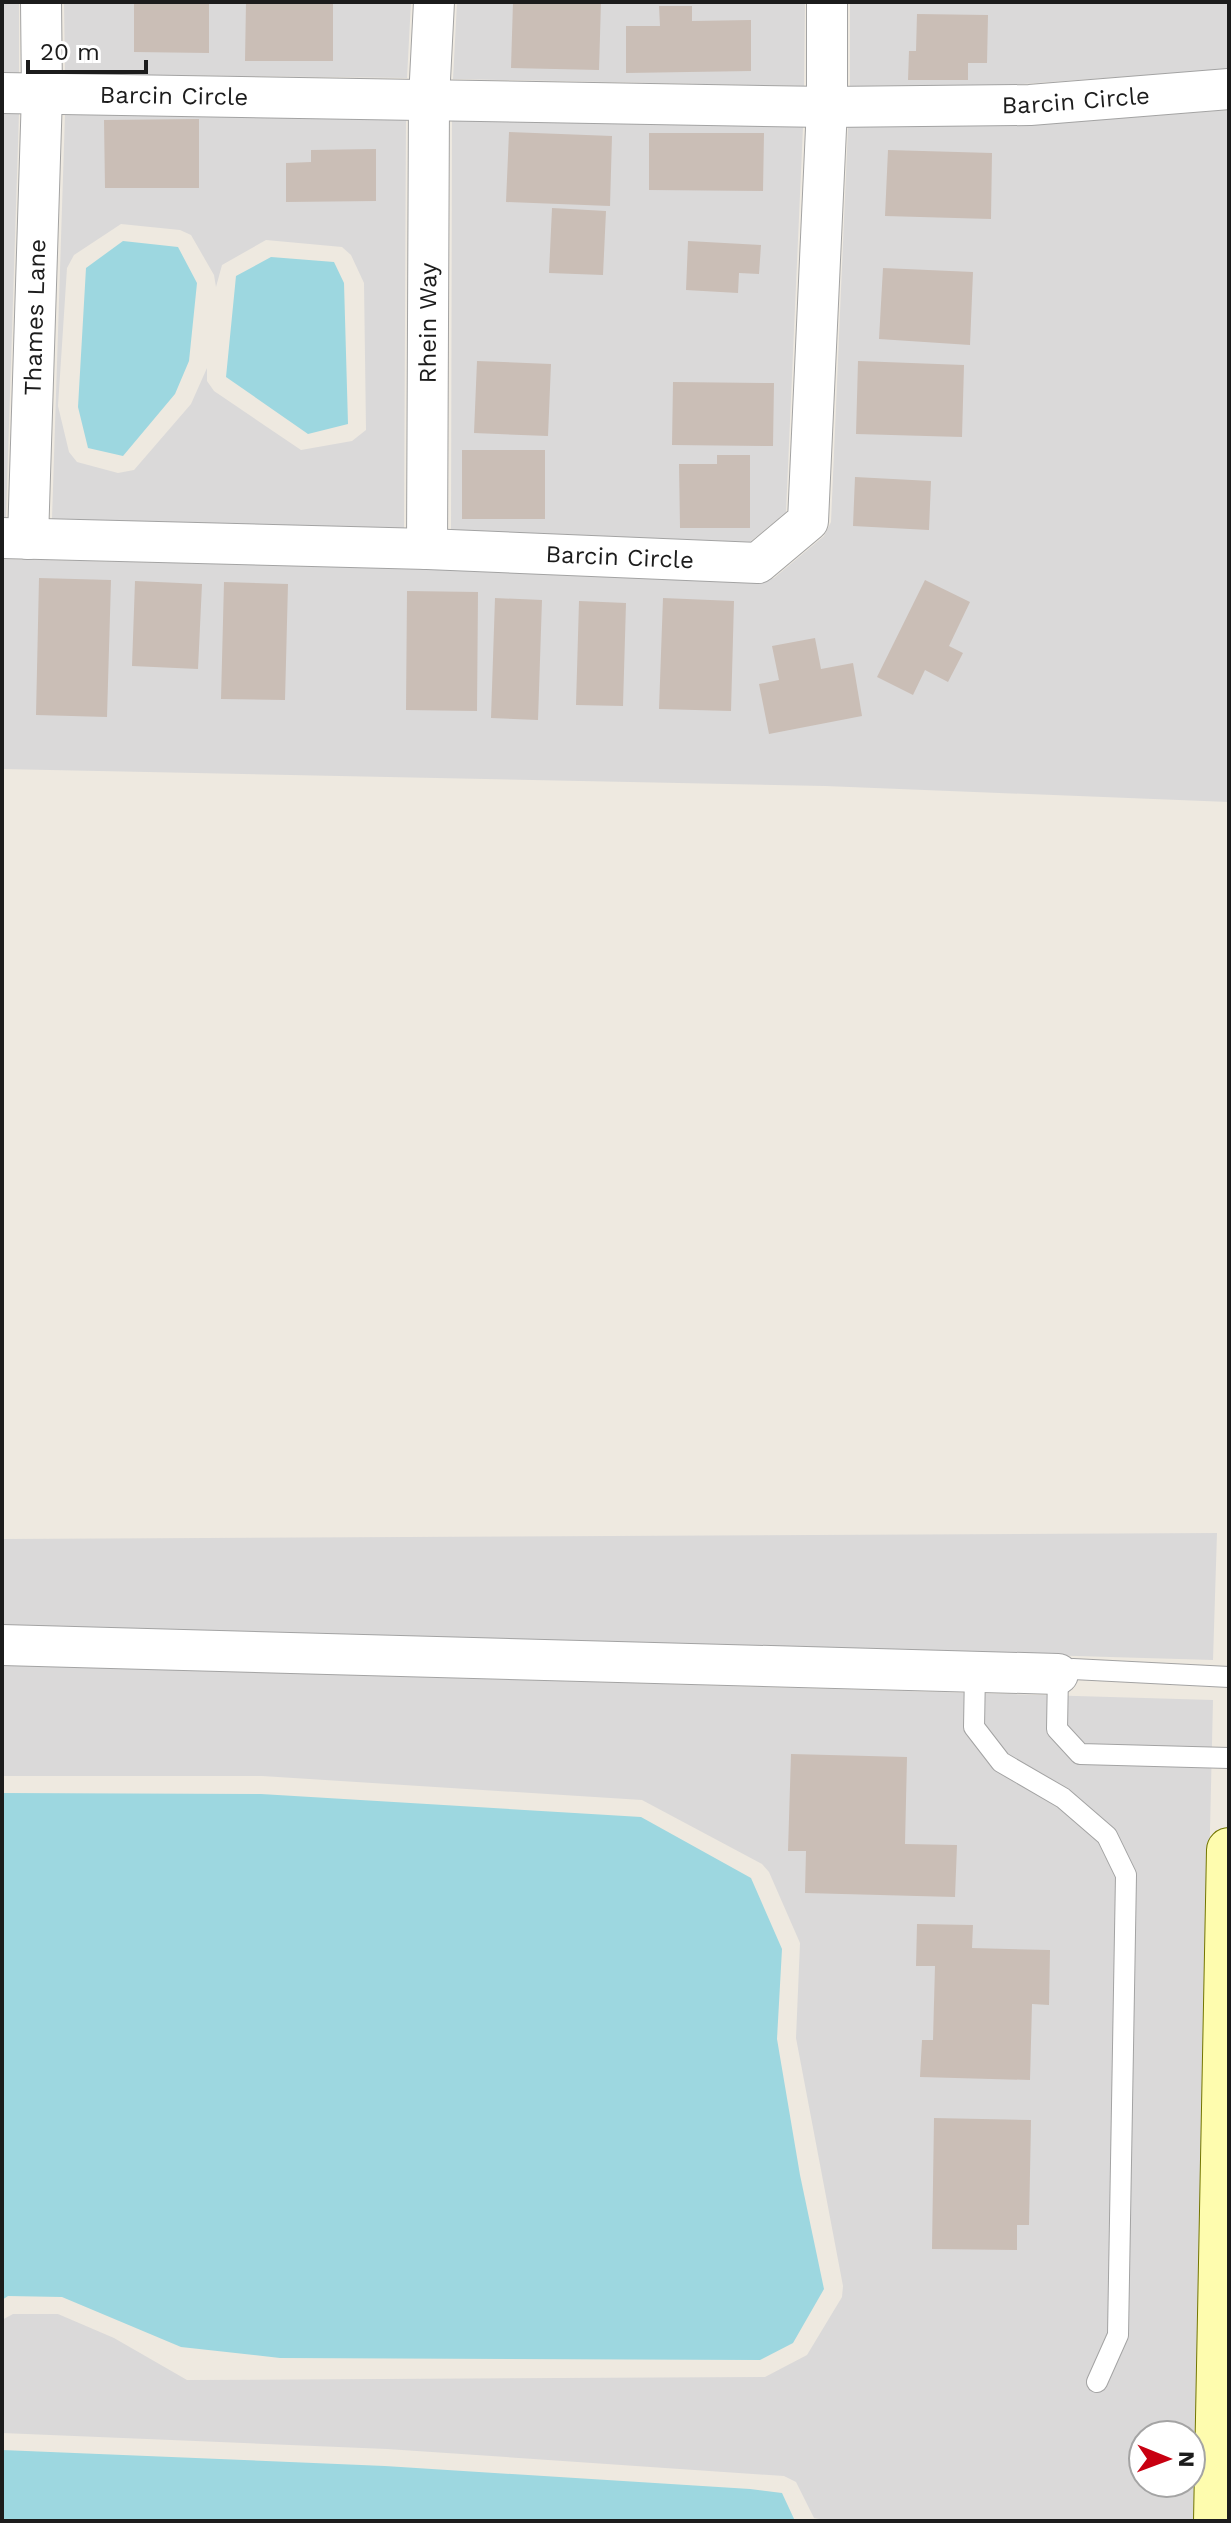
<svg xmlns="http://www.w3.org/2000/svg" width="1231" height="2523" font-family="'Work Sans',sans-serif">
<rect width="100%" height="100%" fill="#eee9e0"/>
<path fill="#dad9d9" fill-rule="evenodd" d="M2,2h17v71l-17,-1z
M64,2h347l-4,76 -342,-4z
M457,2h348l-1,84 -351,-7z
M850,2h379v67l-220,16 -159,1z
M1229,110v692l-404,-16 -823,-17v-210l425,10 330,14 17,-5 50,-42 7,-14 17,-395 183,-2z
M2,113h17l-13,405h-4z
M65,114l341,4 -2,410 -352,-9zM121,224l59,6 11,5 23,40 2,12 6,-22 44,-25 76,7 9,8 13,28 2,147 -14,11 -51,9 -87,-59 -7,-10v-13l-16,36 -57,66 -16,3 -41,-11 -8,-10 -11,-46 9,-138 7,-13z
M452,119l351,8 -17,385 -36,30 -299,-12z
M1217,1533l-4,127 -1211,-35v-86z
M2,1665l1211,35 -19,821h-363l-17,-3 -18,-36 -12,-6 -397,-27 -385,-16v-113l11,-6h45l56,24 73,42 578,-3 42,-22 35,-58 1,-11 -47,-248 4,-95 -31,-71 -7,-8 -120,-64 -380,-24h-260zM1143,2435h48v48h-48z"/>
<path fill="#9dd7e0" d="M123,241l55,6 19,36 -8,78 -14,33 -52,62 -35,-8 -10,-41 8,-139z
M271,257l63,5 10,21 4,141 -40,10 -82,-57 10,-101z
M2,1793l259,1 380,23 110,61 31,71 -5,90 23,136 24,114 -31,54 -33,17 -480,-2 -99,-11 -119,-50 -54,-1 -6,4z
M2,2450l383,16 365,23 32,4 13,28h-793z"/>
<path fill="#cabeb6" d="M134,2h75v51l-75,-1z
M246,2h87v59h-88z
M513,2h88l-2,68 -88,-2z
M659,6h33v15l59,-1v51l-125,2v-47h34z
M917,14l71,1 -1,48h-19v17h-60l1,-29h7z
M199,119v69h-94l-1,-68z
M509,132l103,4 -2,70 -104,-4z
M649,133h115l-1,58 -114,-1z
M376,149v52l-90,1v-39l25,-1v-12z
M888,150l104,3 -1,66 -106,-3z
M552,208l54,3 -3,64 -54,-2z
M688,241l73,4 -2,29 -20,-1 -1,20 -52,-3z
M883,268l90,4 -3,73 -91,-6z
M477,361l74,3 -3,72 -74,-3z
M858,361l106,4 -2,72 -106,-3z
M673,382l101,1 -1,63 -101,-1z
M462,450h83v69h-83z
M717,455h33v73h-70l-1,-64h38z
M855,477l76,4 -2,49 -76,-4z
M39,578l72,2 -4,137 -71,-2z
M925,580l45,22 -21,44 14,7 -15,29 -23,-12 -12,25 -36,-18z
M135,581l67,3 -4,85 -66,-3z
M224,582l64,2 -3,116 -64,-1z
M407,591l71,1 -1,119 -71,-1z
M495,598l47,2 -4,120 -47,-2z
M663,598l71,3 -3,110 -72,-2z
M579,601l47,2 -3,103 -47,-1z
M815,638l6,31 32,-6 9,53 -93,18 -10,-50 20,-4 -7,-34z
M791,1754l116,3 -2,87 52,1 -2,52 -150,-4 1,-42h-18z
M917,1924l56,1 -1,23 78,2 -1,55 -17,-1 -2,76 -110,-3 2,-37h11l2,-74h-19z
M934,2118l97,2 -2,105h-12v25l-85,-1z"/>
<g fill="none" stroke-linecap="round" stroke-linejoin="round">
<defs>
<path id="lane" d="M975,1672l-1,55 27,35 62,36 44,38 19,39 -8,460 -21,47
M1229,1677l-156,-8 -15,5 -1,55 23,25 149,4"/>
<g id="street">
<path id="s1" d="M2,93l825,14 203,-2 199,-16"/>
<path id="s2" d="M2,538l425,11 331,14 50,-42 19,-414v-105"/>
<path id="s3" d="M28,539l14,-445 -1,-92"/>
<path id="s4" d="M427,549l2,-450 5,-97"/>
<path d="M2,1645l1056,29"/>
</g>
<path id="secondary" d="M1216,2521l13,-671"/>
</defs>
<use href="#lane" stroke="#a3a3a3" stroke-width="22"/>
<use href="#street" stroke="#a3a3a3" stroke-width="42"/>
<use href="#secondary" stroke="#737600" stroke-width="46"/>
<use href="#lane" stroke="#fff" stroke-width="20"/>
<use href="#street" stroke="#fff" stroke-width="40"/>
<use href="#secondary" stroke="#fefcae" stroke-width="44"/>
</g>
<g text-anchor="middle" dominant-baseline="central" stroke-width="6" stroke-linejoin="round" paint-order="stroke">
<g font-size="24" fill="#1c1c1c" stroke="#fff">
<text stroke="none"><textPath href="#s1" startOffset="172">Barcin Circle</textPath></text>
<text stroke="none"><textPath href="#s1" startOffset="1074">Barcin Circle</textPath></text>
<text stroke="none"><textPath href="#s3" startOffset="222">Thames Lane</textPath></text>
<text stroke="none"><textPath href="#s4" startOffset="226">Rhein Way</textPath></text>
<text stroke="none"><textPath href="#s2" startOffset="618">Barcin Circle</textPath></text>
</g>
</g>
<rect width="1231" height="2523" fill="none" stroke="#1c1c1c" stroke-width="8"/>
<g transform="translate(1167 2459) rotate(91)"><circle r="38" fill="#ffffff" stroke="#a4a4a4" stroke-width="2"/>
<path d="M0-6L14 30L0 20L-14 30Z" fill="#c80011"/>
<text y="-12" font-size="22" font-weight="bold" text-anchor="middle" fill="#1c1c1c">N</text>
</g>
<path d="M28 60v12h118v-12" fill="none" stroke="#1c1c1c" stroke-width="4"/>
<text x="40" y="60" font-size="24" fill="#1c1c1c" stroke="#ffffff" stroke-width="6" paint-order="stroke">20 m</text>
</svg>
